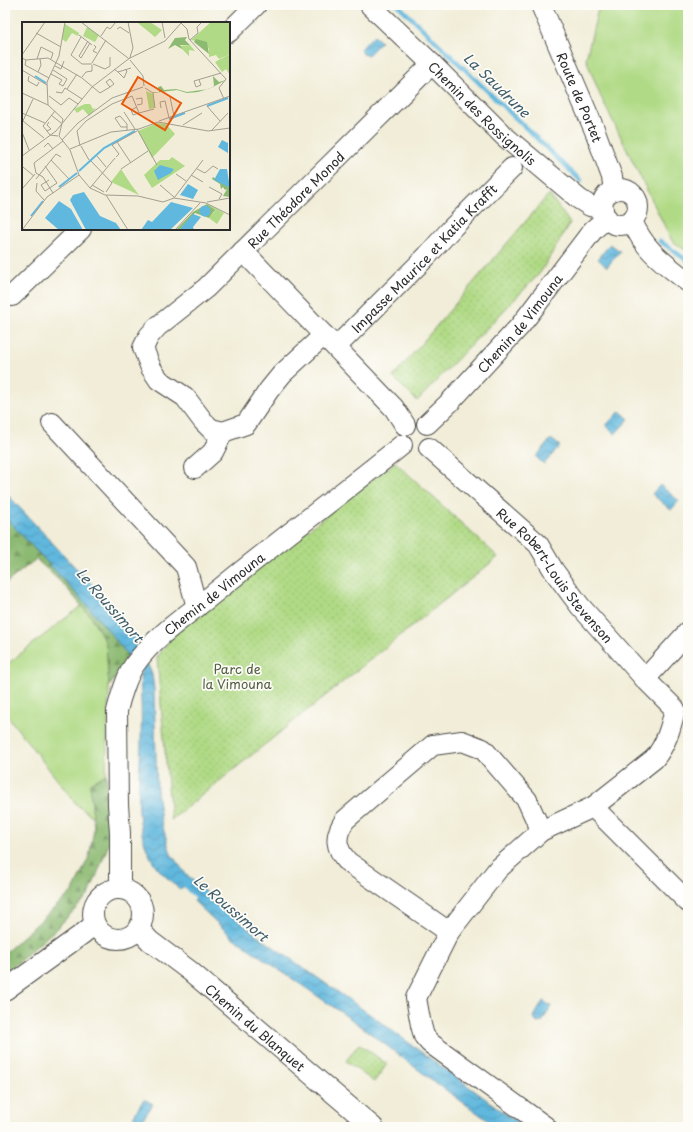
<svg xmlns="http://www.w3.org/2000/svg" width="693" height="1132" font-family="'Playpen Sans',sans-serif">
<defs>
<pattern id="forest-firs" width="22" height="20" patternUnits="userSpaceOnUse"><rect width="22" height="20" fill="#8cba72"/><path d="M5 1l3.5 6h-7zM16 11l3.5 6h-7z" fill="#73975e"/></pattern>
<pattern id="park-dots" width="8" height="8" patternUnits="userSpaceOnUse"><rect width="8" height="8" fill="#b0da85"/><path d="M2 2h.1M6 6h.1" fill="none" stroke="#98bb73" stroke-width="1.8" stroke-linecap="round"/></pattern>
<pattern id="water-waves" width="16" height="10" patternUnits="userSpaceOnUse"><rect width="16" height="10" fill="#61b8de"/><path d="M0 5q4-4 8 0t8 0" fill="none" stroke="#5096b4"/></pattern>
</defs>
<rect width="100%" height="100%" fill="#fdfcf7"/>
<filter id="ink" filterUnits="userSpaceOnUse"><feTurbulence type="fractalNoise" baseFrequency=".025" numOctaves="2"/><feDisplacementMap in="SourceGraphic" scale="8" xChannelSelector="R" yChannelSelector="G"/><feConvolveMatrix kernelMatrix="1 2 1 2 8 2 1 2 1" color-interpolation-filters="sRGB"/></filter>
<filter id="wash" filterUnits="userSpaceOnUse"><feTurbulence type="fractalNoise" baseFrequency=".012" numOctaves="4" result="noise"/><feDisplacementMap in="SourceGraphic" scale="16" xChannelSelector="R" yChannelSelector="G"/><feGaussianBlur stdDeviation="0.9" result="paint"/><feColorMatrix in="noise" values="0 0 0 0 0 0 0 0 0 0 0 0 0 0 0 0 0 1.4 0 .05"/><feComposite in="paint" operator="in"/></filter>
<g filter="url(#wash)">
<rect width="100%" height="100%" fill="#f1edd8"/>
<path fill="#b0da85" stroke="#6e8258" d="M599,5h89v247l-16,-11 -72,-146 -14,-36z
M81,606l11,12 14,25 3,44 -3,87 -16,10 3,33 -16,-12 -72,-92v-47z"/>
<path fill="url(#forest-firs)" stroke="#5c724e" d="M5,517c42,46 87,90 124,140l-20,30 -3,-44 -14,-25 -28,-33 -28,-26 -31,25z
M106,774l4,67 -21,54 -32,33 -52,46v-21l68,-62 16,-34 5,-28 -4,-45z"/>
<path fill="url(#park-dots)" stroke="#6e8258" d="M549,194l21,29 -30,50 -123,128 -24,-24z
M395,462l103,95 -327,263 -14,-162 16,-23z
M359,1044l28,20 -13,18 -28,-21z"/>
<path fill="url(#water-waves)" stroke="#467284" d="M374,35l7,7 -13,13 -5,-1 -2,-5z
M610,244l10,7 -13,16 -9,-8z
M620,411l9,8 -14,15 -9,-9z
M551,439l9,7 -16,18 -8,-7z
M660,485l19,16 -8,9 -19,-16z
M5,492l69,74 23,23 41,53 -4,10 -5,5c-37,-50 -82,-94 -124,-140z
M147,663l5,11 2,15 3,101 4,31 10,33 14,19 34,32 39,31 117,82 149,109h-27l-69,-50 -70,-53 -126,-87 -38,-36 5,-6 -12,-10 -8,4c-8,-8 -19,-16 -25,-26 -23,-36 -14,-83 -13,-123 1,-22 0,-43 -1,-65l3,-8z
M543,1001l8,5 -9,16 -5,1 -3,-6z
M144,1099l9,5 -12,18 -8,-5z"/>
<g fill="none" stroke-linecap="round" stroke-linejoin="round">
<path stroke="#61b8de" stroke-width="4.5" d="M398,5l183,176
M660,241l28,20
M183,881l6,9 12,10"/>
</g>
</g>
<g filter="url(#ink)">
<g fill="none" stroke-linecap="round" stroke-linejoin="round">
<defs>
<g id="minor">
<path id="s1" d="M370,5l62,59 72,72 75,63 11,7 13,3"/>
<path id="s2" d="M541,5l54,126 17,46 2,13"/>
<path d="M229,32l27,-27"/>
<circle cx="620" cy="207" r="18"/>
<path d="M632,221c13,30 31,41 56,61"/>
<path d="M243,251l151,157 11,17"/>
<path d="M12,296l69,-67"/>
<path id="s3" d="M324,335l-42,39 -13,16 -23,34 -23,8 -12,-3 -8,-8 -18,-24 -26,-17 -8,-12 -8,-20 6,-12 8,-9 49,-39 226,-224"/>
<path id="s4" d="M336,347l91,-91 25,-28 60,-60"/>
<path d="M52,423l134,144 11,40"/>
<path id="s5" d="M427,424l22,-21 71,-77 73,-96 14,-12"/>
<path id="s6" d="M429,448l109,96 16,27 26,35 65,73 30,30c-4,18 -9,36 -21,50l-61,48 -52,24 -43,38 -49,63 -33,66 5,27 3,11 6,7 116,84"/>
<path d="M195,468l18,-16 10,-20"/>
<path d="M645,679l43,-47"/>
<path d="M593,807l95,95"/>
<path id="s7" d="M120,889v-56l-2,-28 -1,-94c3,-13 10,-36 18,-47 20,-28 51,-48 77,-69 62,-51 127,-99 190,-150"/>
<circle cx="118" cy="914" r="25"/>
<path id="s8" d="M138,928l12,13 40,30 183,156"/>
<path d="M449,932l-101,-70c-13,-14 -14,-26 -3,-42l88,-75 29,-4 21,8 44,51 14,31"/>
<path d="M5,990l76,-55 14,-11"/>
</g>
</defs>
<use href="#minor" stroke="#494845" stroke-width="22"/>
<use href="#minor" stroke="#fff" stroke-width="20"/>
</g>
</g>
<g text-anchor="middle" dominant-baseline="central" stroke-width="3.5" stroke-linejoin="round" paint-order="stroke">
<g font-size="13" fill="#2b2b2b" stroke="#fdfcf7">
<text stroke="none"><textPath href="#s2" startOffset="100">Route de Portet</textPath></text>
<text stroke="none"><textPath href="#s1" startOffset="156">Chemin des Rossignolis</textPath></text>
<text stroke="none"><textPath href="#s3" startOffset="478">Rue Théodore Monod</textPath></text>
<text stroke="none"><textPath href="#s4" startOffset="125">Impasse Maurice et Katia Krafft</textPath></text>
<text stroke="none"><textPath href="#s5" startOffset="137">Chemin de Vimouna</textPath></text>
<text stroke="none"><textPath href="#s6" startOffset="180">Rue Robert-Louis Stevenson</textPath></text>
<text stroke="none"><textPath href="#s7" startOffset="335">Chemin de Vimouna</textPath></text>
<text stroke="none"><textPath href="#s8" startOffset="154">Chemin du Blanquet</textPath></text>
</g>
<g font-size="13" fill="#536046" stroke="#fdfcf7">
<text x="237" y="668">Parc de<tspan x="237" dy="15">la Vimouna</tspan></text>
</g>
<g font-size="14" font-style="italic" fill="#3e5c6a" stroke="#fdfcf7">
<text transform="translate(497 85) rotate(44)">La Saudrune</text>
<text transform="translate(110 605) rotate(49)">Le Roussimort</text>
<text transform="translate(231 908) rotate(41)">Le Roussimort</text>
</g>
</g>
<g transform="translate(22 22)">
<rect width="208" height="208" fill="#f1edd8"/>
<path d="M128,0l12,8 -7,7 -17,-14zM189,0h19v32l-11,5 -3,-4 -7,2v-8l-4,-6 -14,-3zM168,23l5,6 -6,-1v6l-10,-10zM206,33l2,1v19l-4,-6 -4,3 -7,-10zM135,101l9,1 9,10 -23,24 -14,-27zM188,183l14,8 -7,11 -8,-6 6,-7 -7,-5z" fill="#b0da85"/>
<path d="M165,15l-2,3 5,5h-10l2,4 -7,-4 -7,4 7,-11zM174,17l11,3 2,12 -15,-12zM191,54l6,6 7,-2 -15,8 -13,4 -11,1 -10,-3 -24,3v-1h6l-1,-5 3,-1 3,4 12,-1 11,3 22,-3 5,-3zM191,155l17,11v9l-7,-1 4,-7 -2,1 -2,-3 -2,2 -1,-5 -8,-5zM185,182l8,6 -6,8 -14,-5 -16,17h-3l17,-18z" fill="#8cba72"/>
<path d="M43,2l14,9 -1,3 -6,-3 -6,9 -4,-3zM65,5l12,8 -4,7 -12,-6z" fill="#b0da85"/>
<path d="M124,69l7,3 2,14 -6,1zM63,82h5l3,5 3,-1 -7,8 -6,-7 -6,4 -3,-4zM150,135l13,9 -33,22 -8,-13 16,-15h9zM99,147l9,14 9,12 -28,-13z" fill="#b0da85"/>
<path d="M200,118l6,3v10l-10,-6zM138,143l14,4 -3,4 -13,7 -4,-9zM198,147h7l3,19 -16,-8zM166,162l10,6 -5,9 -13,-4zM62,170l16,24 16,7 5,7h-35l-16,-30 3,-5zM37,179l12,8 12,21h-24l-14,-12zM149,180l22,6 -23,22h-29l7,-10 4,2zM177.5 189a5.5 5.5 0 1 1 11 0a5.5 5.5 0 1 1-11 0ZM171,192l8,3 -8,10 1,3h-15z" fill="#61b8de"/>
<path fill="none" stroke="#61b8de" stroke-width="2" d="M13,54l11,7M185,84l21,-8M147,97l16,-6M57,149l25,-23 31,-17M37,165l18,-14M9,194l12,-15"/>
<path fill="none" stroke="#a29f93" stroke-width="1" d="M59,0l47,36M106,0l5,26 -3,9M140,0l3,16M159,1l6,6 2,10 37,40 -7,9 5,11M95,7l3,-2 9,6M14,11l25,14M57,13l13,10M79,14l6,-9 3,2 6,-7M59,15l-10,18 11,9h10M168,18l8,-7 -1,-6 5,-5M66,19l-9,15 2,2 9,-15M72,23l2,2 -3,4 4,2M0,33l23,-33M0,36l4,2 22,-2 34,20 18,15 10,-6 4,-3 -4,-5 -4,3 4,5M15,37l4,-12 12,6 -2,6M106,37l37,-18 17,-19M4,38l-1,5 24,13M108,38l13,16 1,10M70,41l14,-23M71,42l12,5 5,-3v-9M33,44l6,3 3,-8M92,47l4,3 13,-4M0,48l25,15M16,50l3,-7 -1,-6M96,50l6,6 3,-7 -2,-2M29,52l11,6 -3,4 4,2 4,-7 -14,-9M7,54l-1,5 9,5 2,-4M60,55l4,-5 6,-1v-6M177,58l2,5 -5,2 -2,-6 27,-8M123,66l8,5 2,15M45,67l10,-15M34,70l6,1 3,-5 17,11M0,71l26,12 15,14 -4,17 11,14 9,25 11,13 15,7 33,1 25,6 11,-4 32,5 24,12M27,74l12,9 8,-7 9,6M148,75l4,19M114,77l6,-1v6l-5,1M26,83l-1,-23 12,-26 6,-34M185,84l13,15M115,85l-6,3 2,5 6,-2M139,86l-1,-6 5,-1 4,17M33,89l-12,15 7,9 8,1M102,90l11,17M0,91l23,10M29,93l10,8M1,99l21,17M137,99l71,-25M0,101l11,-24M161,103l19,-12M105,105h-6l-6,-9 5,-2 7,8v6M115,107l20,36M190,108l16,-17M25,109l4,-2 -4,-4 2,-3M0,110l7,18M40,118l16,-17 34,-25 31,-11M95,120l14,21M58,124l-3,-15 9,-10 26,-17 20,-8 7,17 15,-4M59,124l8,14M22,125l4,-4 5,6M48,127l41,-17 28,-3 19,-7 50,9 22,-3M0,134l34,-25 36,-44 39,-30M75,134l9,11M94,135l3,-3 -7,-9 25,-14M29,138l18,19M69,139l21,22 -6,9M23,144l12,17 -12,8 -4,-6 8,-5M1,145l11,9M99,147l27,-18M175,147l8,4 8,-7 5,3M154,152l10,7M169,153l12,7M14,157l20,-25 5,3M15,161l-1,8 8,9M70,163l12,7M138,163l14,12M187,165l13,7 -3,5M68,166l25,-30M0,167l13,-15M31,171l-10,-16 -7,-4 -2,-10 29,-22M84,173l22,35M152,176l29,-38M185,180l23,-4M0,208l25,-33 32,-22M153,208l25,-27"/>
<path fill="#e8590c" fill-opacity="0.15" stroke="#e8590c" stroke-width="2" d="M116,55l43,26 -16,27 -43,-26z"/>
<rect width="208" height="208" fill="none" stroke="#2b2b2b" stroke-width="2"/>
</g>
<rect width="693" height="1132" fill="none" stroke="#fdfcf7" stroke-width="20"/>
</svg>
